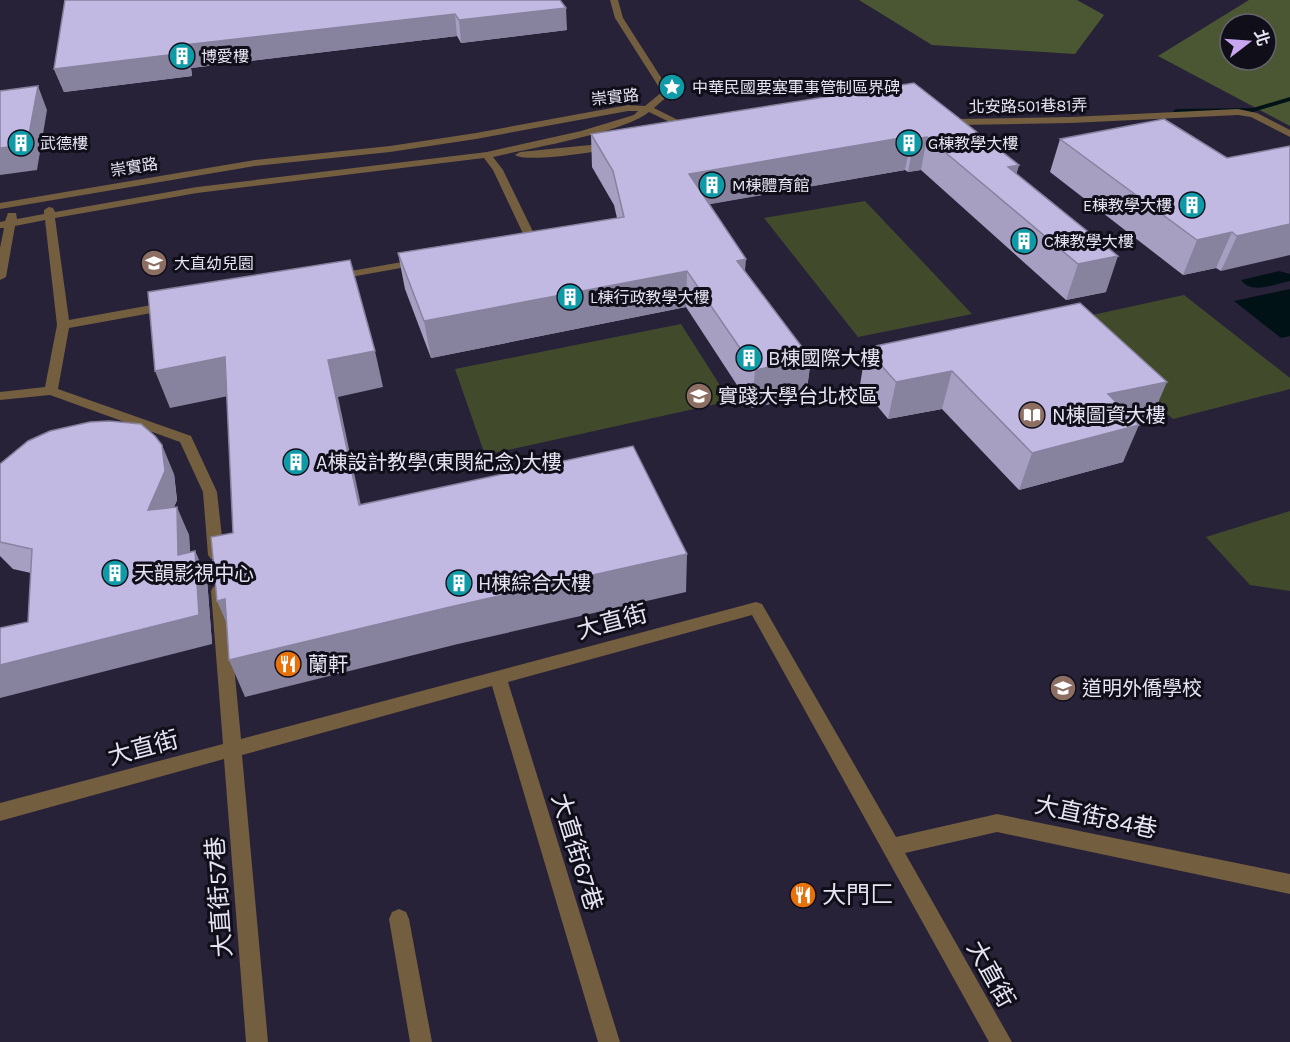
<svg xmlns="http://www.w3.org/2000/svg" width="1290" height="1042" font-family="Karla,'Noto Sans TC',sans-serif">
<rect width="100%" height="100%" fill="#282239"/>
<path fill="#414b2c" d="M865,201l107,113 -114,23 -94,-119z
M1184,295l106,83v11l-117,30 -108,-98z
M681,324l49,77 -245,54 -30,-86z
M1290,511v80l-40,-6 -44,-48z"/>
<path fill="#4b5732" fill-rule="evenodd" d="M859,0h218l27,15 -29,39 -143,-9z
M1249,0h41v126l-132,-70zM1230,24h36v36h-36z"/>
<path fill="#001216" d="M1279,271l11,3v7c-16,3 -38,14 -49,-1z
M1290,289v47l-9,2 -47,-37z"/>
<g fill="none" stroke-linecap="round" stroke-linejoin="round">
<path fill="#001216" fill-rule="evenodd" d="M1290,97v4l-37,11 -77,1 -3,-2 3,-2 77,-1z"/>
<path fill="#735e3f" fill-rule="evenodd" d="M610,0h8l5,18 48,75 -17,15 40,20 -8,2 -37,-18c-26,21 -119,36 -156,45l10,13 35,72 -2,2 -13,3 -6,-3 9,-4 -33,-70 -9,-12 -287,35 -142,25 14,102 99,-18 6,4 -6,4 -99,18 -11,61 133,47 26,56 7,63 -3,4h-10l-3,-4 -5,-63 -23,-50 -130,-47 -50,5v-8l45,-5 12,-62 -12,-105 -30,6 -9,51 -6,3v-32l4,-20h-4v-6l5,-1 3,-8h8l1,6 27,-5v-4l5,-3 4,1 2,4 142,-25 290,-35 94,-21 53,-16 4,-4h-10l-152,28 -86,13 -135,14 -255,43v-6l255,-43 135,-14 86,-13 152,-28 17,1 17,-14 -47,-74z
M1238,109l19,4 33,17v7l-39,-20 -13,-2 -167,8 -113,2 -19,-8 5,-3 15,5 112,-2z
M610,143l3,1v4c-16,4 -87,15 -98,7l5,-3z
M419,259l6,3 -2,2 -89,16 -6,-3 6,-3z
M219,585l6,2 2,4 14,148 515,-137 6,2 134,233 101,-23 293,60v20l-293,-62 -92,21 107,189h-23l-237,-427 -244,67 112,360h-22l-106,-356 -250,69 26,287h-22l-22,-283 -224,62v-18l223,-59 -12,-153 2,-4z
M399,909l7,3 3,7 23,123h-22l-21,-123 3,-7z"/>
</g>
<path fill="#a69fc2" d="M560,0l7,30 -106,13 -4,-7 -266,32 1,8 -128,16 -10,-23z
M914,83l105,82 -3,8 90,119 -40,8 -145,-130 -13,2 -3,-2 -196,34 36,67 66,88 -5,37 -54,12 -66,-101 -255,51 -26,-69 -7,-36 219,-35 -3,-13 -22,-38 -1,-33z
M1060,139l167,19 63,-12 -69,125 -5,-3 -33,7 -133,-103z
M866,348l285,71 -15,3 -13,40 -104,28 -77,-81 -54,10 -28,-34z
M0,464l174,10 3,26 -3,7 15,28 1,17 5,-1 12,28 5,65 -184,-22 3,-49 -18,-4 -13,-13z"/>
<path fill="#87829e" d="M566,8l1,22 -106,13 -2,-23z
M455,14l2,22 -266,32 1,8 -128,16 -10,-23 130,-24z
M38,86l9,24 -10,60 -37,5v-27z
M912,136l-7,34 -217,38 1,-34z
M927,137l-6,33 -13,2 6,-33z
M1019,165l-9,34 -2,-32z
M1290,224v31l-69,16 16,-35z
M1232,232l-16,36 -33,7 14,-35z
M1118,256l-12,36 -40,8 12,-36z
M746,259l-3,36 -6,-34z
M687,271l-1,36 -255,51 -7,-37z
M375,351l8,36 -45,10 31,146 -10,-38 -31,-145z
M225,357l13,37 -68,14 -15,-37z
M811,359l-5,37 -54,12 3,-38z
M952,371l-10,38 -54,10 8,-37z
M1167,382l-16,37 -58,12 15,-37z
M1139,425l-16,37 -104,28 13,-37z
M162,445l12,29 3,26 -16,39 -13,-29z
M177,507l12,28 2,48 -13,-28z
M195,551l12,28 5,65 -212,54v-33z
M687,554l-1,38 -228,52 -213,53 -16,-37 221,-53z
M225,599l8,39 -16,-37z"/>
<path fill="#c1b9e2" stroke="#87829e" stroke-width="1.5" d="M65,0h495l6,8 -107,12 -4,-6 -271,31 1,8 -131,16z
M914,83l105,82 -11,2 110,89 -40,8 -151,-127 -13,2 -2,-3 -223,38 57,85 -9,2 74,98 -56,11 -68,-99 -263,50 -26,-68 226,-36 -11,-46 -22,-37z
M38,86l-11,59 -27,3v-57z
M1164,119l63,39 63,-12v78l-53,12 -5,-4 -35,8 -137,-101z
M350,260l25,91 -47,9 31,145 274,-59 54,108 -237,53 -221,53 -4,-61 -8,2 -6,-64 22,-4 -8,-176 -70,14 -7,-79z
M1080,303l87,79 -59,12 31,31 -107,28 -80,-82 -56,11 -30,-34z
M109,421l32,3 14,12 7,9 3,26 -17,39 29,-3 1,48 17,-4 4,64 -199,50v-37l28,-6 4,-73 -32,-7v-78l28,-23 22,-10 40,-9z"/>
<defs>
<symbol id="building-disc" viewBox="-11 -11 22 22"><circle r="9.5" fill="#0f9aa8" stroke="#100e18"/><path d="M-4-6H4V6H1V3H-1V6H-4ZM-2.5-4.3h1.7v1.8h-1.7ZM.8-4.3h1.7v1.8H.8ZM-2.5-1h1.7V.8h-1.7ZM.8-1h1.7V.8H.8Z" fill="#fff"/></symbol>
<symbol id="sight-disc" viewBox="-11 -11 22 22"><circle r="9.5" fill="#0f9aa8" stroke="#100e18"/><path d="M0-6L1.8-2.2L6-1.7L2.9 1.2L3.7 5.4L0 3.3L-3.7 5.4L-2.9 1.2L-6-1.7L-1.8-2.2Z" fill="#fff"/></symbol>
<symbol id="school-disc" viewBox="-11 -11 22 22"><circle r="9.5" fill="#8d6e63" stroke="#100e18"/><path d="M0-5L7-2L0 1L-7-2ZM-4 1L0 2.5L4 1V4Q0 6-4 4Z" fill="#fff"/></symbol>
<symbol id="university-disc" viewBox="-11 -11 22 22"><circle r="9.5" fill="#8d6e63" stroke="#100e18"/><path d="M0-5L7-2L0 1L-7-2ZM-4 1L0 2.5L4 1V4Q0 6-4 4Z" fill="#fff"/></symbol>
<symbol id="library-disc" viewBox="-11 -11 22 22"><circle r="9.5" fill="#8d6e63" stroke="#100e18"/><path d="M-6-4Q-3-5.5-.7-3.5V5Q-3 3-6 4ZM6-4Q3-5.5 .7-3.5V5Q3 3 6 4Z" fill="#fff"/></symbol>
<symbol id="restaurant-disc" viewBox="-11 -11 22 22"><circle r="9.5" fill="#e8710a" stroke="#100e18"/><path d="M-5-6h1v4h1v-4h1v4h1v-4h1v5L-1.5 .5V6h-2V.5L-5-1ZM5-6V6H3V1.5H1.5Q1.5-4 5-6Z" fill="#fff"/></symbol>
</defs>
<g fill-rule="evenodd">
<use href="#building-disc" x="167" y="41" width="30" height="30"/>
<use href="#sight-disc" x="657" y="72" width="30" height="30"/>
<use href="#building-disc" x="6" y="128" width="30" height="30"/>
<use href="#building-disc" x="894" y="128" width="30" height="30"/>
<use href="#building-disc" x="697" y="170" width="30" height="30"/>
<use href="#building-disc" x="1177" y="190" width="30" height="30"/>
<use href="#building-disc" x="1009" y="226" width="30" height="30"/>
<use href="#school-disc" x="139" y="248" width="30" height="30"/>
<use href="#building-disc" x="555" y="282" width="30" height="30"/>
<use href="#building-disc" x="734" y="343" width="30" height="30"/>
<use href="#university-disc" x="684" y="381" width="30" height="30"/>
<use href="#library-disc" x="1017" y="400" width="30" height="30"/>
<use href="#building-disc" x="281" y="447" width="30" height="30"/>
<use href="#building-disc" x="100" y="558" width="30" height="30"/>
<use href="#building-disc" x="444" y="568" width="30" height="30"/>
<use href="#restaurant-disc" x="273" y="649" width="30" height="30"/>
<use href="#school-disc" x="1048" y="673" width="30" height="30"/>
<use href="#restaurant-disc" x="788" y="880" width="30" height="30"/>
</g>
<g text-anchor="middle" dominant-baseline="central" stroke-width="6" stroke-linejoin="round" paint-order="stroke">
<g font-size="16" fill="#e6e3f3" stroke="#100e18" text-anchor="start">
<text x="201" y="56">博愛樓</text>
<text x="692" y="87">中華民國要塞軍事管制區界碑</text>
<text x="40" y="143">武德樓</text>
<text x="928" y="143">G棟教學大樓</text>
<text x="732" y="185">M棟體育館</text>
<text x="1172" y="205" text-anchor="end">E棟教學大樓</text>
<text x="1044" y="241">C棟教學大樓</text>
<text x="174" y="263">大直幼兒園</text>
<text x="590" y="297">L棟行政教學大樓</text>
</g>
<g font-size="16" fill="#e6e3f3" stroke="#100e18">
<text transform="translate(615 97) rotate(-6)">崇實路</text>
<text transform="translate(1028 106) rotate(-1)">北安路501巷81弄</text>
<text transform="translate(134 167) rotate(-9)">崇實路</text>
</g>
<g font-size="20" fill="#e6e3f3" stroke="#100e18" text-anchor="start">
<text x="768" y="358">B棟國際大樓</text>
<text x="718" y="396">實踐大學台北校區</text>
<text x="1052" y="415">N棟圖資大樓</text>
<text x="316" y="462">A棟設計教學(東閔紀念)大樓</text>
<text x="134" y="573">天韻影視中心</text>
<text x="478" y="583">H棟綜合大樓</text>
<text x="308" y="664">蘭軒</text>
<text x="1082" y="688">道明外僑學校</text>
</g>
<g font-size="24" fill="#e6e3f3" stroke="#100e18">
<text transform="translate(612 622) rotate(-15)">大直街</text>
<text transform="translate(143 748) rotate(-15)">大直街</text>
<text transform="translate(1096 817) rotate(12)">大直街84巷</text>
<text transform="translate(577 852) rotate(73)">大直街67巷</text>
<text transform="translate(219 897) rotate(-94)">大直街57巷</text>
<text transform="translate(991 974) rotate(61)">大直街</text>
</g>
<g font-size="24" fill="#e6e3f3" stroke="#100e18" text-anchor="start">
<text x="822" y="895">大門匚</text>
</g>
</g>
<g transform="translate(1248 42) rotate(73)"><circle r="28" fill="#100e18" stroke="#666370" stroke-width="1.5"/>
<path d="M0-4.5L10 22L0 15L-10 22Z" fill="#c8a6ef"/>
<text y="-9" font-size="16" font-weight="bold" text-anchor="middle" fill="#e6e3f3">北</text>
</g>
</svg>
